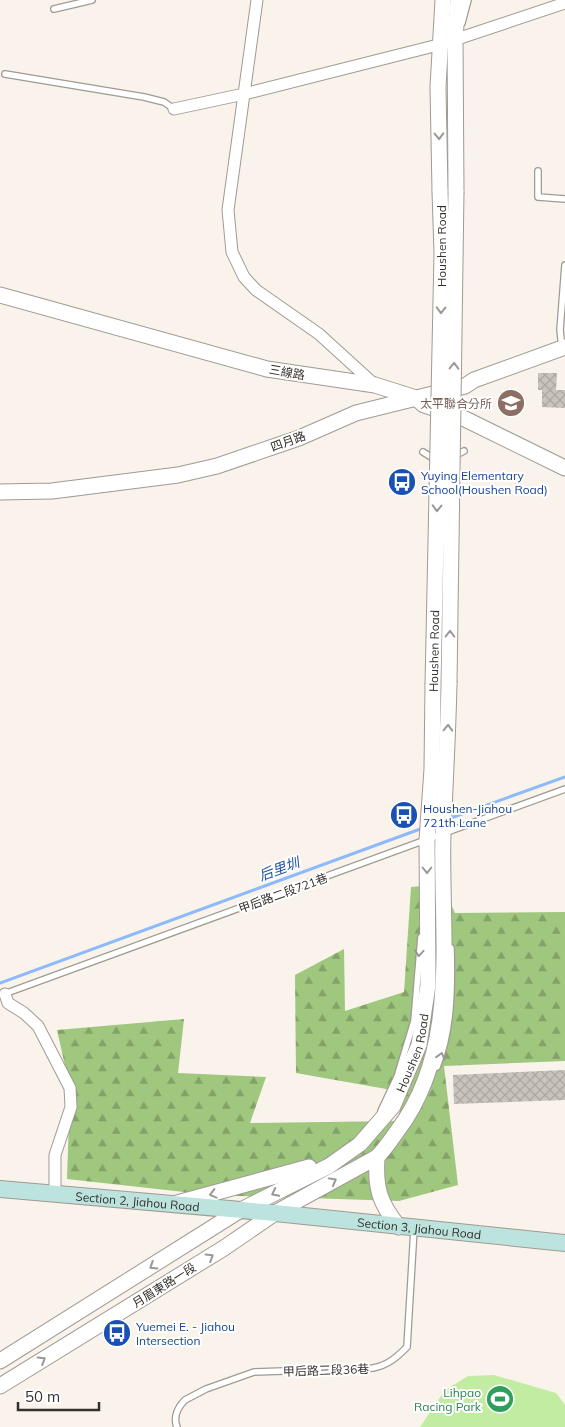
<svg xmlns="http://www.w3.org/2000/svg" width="565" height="1427" font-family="Mulish,'Noto Sans TC',sans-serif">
<defs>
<pattern id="forest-firs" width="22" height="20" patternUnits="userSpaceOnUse" patternTransform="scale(1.25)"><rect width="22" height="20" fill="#9fc77e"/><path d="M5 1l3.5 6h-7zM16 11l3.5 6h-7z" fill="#82a268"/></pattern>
<pattern id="building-cross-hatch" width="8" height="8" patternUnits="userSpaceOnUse" patternTransform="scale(1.25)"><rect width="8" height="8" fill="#c8c3bb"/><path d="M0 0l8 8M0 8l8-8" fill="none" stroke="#aca8a1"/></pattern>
</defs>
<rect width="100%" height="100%" fill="#f9f3ec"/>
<path fill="#c3eca3" d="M494,1375l62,18 9,12v22h-145l25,-37 23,-14z"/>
<path fill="url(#forest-firs)" d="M442,884l13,29 110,-1v149l-121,5 14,119 -59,16 -188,-6 -144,-16 3,-91 -13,-58 127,-11 -6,54 88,4 -16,46 148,-2 5,-29 -107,-19 -1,-98 49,-26 1,62 59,-19 7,-105z"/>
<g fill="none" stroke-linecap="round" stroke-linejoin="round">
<path stroke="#8db9fd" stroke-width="3" d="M448,819l117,-42
M0,983l423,-155"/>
</g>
<path fill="url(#building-cross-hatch)" d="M538,373h19l-1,17h9v18l-23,-1v-17h-4z
M565,1070v30l-111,4 -1,-29z"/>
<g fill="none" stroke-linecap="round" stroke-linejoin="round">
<defs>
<path id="service" d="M54,9l38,-9
M462,23l6,-23
M5,74l139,23 20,5 10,7
M538,171v26l27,2
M562,348l-2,-18 5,-65
M423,452l13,8
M454,456l10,-5
M4,994l561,-205
M437,1067c15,-37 15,-80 14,-119
M381,1111l16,-34 17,-56 7,-84
M177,1427c-4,-10 1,-20 8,-27l21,-11 48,-17 119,-4c15,-3 23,-10 34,-21l7,-118"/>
<path id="minor" d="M257,0l-29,210 4,42 12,25 12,13 63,44 56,51
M174,109l70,-15 198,-50 123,-41
M5,994l3,9 16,10 14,13 32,62 1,19 -16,48v39"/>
<g id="tertiary">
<path d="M440,191l-2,-104 5,-87"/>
<path d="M456,192l-1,-154 3,-38"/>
<path d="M0,295l267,74 108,16 41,13 8,7 39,13 102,50"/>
<path d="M0,492l52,-1 126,-16 39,-9 82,-28 57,-25 109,-27 9,-6 91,-33"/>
<path d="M377,1157c-2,30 2,46 22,70"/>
<path d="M177,1203l132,-36"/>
<path id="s1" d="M0,1361l239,-150 90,-45 31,-22 33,-38 26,-61 9,-60 -1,-145 5,-71 1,-84"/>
<path d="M0,1386l224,-138 51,-35 102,-56c8,-8 14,-17 21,-27 63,-84 42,-198 45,-296 2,-51 5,-101 6,-151"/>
</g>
<g id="secondary">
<path id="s2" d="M0,1189l275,24 290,30"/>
</g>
</defs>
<use href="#service" stroke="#a09a93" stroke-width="8"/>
<use href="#minor" stroke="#a09a93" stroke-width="13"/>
<use href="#tertiary" stroke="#a09a93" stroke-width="17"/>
<use href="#secondary" stroke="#a09a93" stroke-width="18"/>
<use href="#service" stroke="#fff" stroke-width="5.5"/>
<use href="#minor" stroke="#fff" stroke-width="11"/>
<use href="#tertiary" stroke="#fff" stroke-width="15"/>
<use href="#secondary" stroke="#bce3de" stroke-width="16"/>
<defs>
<path id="tertiary-bridge" d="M449,683l7,-491
M433,685l9,-432 -2,-62"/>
</defs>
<use href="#tertiary-bridge" stroke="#a09a93" stroke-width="17" stroke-linecap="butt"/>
<use href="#tertiary-bridge" stroke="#fff" stroke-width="15"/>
</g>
<defs><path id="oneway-chevron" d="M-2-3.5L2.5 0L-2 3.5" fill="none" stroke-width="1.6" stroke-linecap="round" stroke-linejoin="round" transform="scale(1.25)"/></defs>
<g stroke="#999896">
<use href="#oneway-chevron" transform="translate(439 136) rotate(89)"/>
<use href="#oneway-chevron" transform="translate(441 310) rotate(91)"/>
<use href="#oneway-chevron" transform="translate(454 366) rotate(-89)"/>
<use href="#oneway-chevron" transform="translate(437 508) rotate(91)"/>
<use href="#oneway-chevron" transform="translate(450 634) rotate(-89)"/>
<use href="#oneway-chevron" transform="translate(448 728) rotate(-88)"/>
<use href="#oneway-chevron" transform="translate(427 870) rotate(90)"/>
<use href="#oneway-chevron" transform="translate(419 953) rotate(95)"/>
<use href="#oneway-chevron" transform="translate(441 1056) rotate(-73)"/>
<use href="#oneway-chevron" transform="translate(333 1181) rotate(-29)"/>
<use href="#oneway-chevron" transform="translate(275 1193) rotate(153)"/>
<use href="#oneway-chevron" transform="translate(213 1194) rotate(165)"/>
<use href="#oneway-chevron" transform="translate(210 1257) rotate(-32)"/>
<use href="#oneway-chevron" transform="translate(153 1266) rotate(148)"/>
<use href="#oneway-chevron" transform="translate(42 1360) rotate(-32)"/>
</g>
<defs>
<symbol id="school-disc" viewBox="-11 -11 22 22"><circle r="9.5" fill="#8d6e63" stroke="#fff"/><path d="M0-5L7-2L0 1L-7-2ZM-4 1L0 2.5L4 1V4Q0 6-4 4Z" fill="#fff"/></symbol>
<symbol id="bus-disc" viewBox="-11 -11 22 22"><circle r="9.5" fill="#1a4fb4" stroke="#fff"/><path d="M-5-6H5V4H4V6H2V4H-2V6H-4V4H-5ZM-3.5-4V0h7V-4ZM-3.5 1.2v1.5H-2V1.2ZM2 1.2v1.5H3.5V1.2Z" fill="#fff"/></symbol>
<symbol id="stadium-disc" viewBox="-11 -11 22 22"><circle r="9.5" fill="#2e9e5b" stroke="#fff"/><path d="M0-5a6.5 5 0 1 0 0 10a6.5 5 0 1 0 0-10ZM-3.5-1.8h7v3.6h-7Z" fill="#fff"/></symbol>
</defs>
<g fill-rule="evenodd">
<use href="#school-disc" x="495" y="387" width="32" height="32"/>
<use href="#bus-disc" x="386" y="466" width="32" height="32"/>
<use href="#bus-disc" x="388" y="799" width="32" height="32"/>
<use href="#bus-disc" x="101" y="1317" width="32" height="32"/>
<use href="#stadium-disc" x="484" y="1383" width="32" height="32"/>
</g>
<g text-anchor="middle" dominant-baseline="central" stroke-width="4" stroke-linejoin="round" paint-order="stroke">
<g font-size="12" fill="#33302d" stroke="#fff">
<text transform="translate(441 246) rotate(-90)">Houshen Road</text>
<text transform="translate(287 372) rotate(10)">三線路</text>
<text transform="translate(288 441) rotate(-20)">四月路</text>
<text transform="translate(434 651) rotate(-89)">Houshen Road</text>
<text transform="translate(283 893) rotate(-20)">甲后路二段721巷</text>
<text stroke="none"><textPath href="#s1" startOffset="528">Houshen Road</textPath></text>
<text stroke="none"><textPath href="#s2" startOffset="138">Section 2, Jiahou Road</textPath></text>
<text stroke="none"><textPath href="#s2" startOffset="421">Section 3, Jiahou Road</textPath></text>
<text transform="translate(164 1285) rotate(-32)">月眉東路一段</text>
<text transform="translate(326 1370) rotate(-2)">甲后路三段36巷</text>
</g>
<g font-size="12" fill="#785e54" stroke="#fff" text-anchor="end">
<text x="492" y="403">太平聯合分所</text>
</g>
<g font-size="12" fill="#164399" stroke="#fff" text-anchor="start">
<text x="421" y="475">Yuying Elementary<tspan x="421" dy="14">School(Houshen Road)</tspan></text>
<text x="423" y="808">Houshen-Jiahou<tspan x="423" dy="14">721th Lane</tspan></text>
<text x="136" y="1326">Yuemei E. - Jiahou<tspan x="136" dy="14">Intersection</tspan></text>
</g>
<g font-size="12" fill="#27864d" stroke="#fff" text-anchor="end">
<text x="481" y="1392">Lihpao<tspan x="481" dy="14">Racing Park</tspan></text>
</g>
<g font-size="14" font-style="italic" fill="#1e53a1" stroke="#fff">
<text transform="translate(279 869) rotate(-20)">后里圳</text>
</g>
</g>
<path d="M18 1402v8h81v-8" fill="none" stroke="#33302d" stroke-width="2.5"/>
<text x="25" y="1402" font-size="15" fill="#33302d" stroke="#ffffff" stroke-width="4" paint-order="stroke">50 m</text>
</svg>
